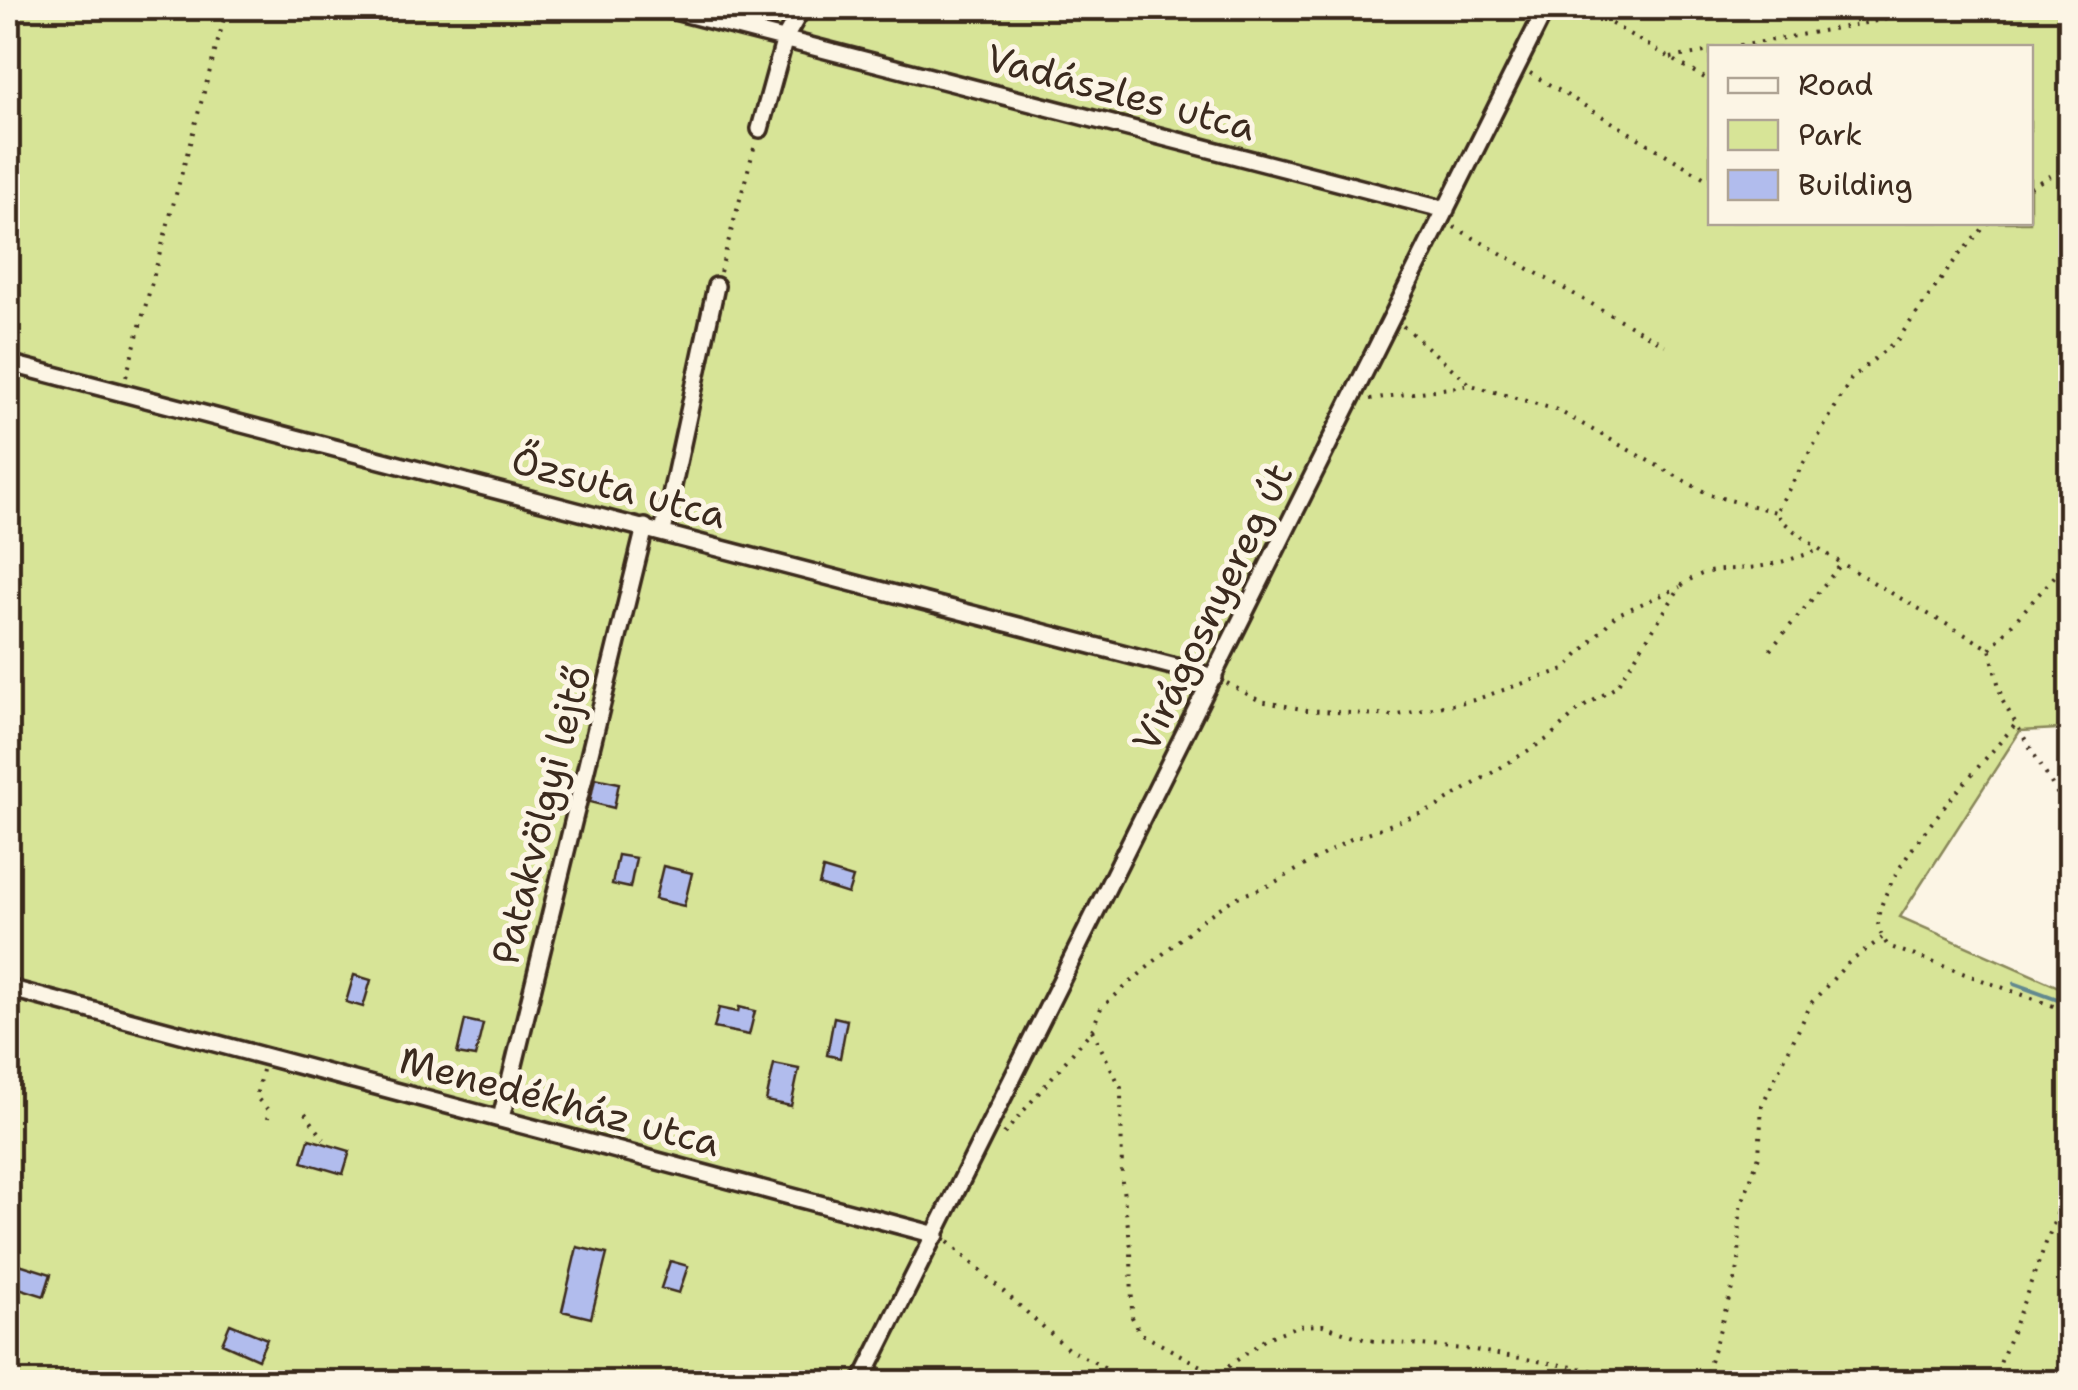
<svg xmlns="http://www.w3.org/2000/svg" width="2078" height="1390" font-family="'Shantell Sans',sans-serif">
<rect width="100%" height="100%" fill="#fcf5e5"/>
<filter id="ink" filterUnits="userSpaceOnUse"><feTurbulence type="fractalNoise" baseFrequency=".01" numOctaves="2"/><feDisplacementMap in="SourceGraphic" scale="20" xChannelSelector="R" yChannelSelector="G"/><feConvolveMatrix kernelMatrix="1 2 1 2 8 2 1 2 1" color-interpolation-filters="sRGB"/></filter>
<g filter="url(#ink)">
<path fill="#d7e497" stroke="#89875a" stroke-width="2.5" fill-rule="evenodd" d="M8,8h2062v708l-13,13 -37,2 -120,186 170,75v390h-2062zM1710,48h320v174h-320z"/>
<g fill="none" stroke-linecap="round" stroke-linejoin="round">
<path stroke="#62898f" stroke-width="5" d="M2015,984l55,20"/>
</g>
<path fill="#b1bced" stroke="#3b2a1e" stroke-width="2.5" d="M595,778l24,5 -5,25 -24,-6z
M618,855l18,3 -6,30 -18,-4z
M663,866l29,7 -8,33 -29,-7z
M823,869l30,9 -5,16 -29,-9z
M354,975l17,5 -8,27 -17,-5z
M739,1007l16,4 -6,24 -35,-7 5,-20 19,4z
M834,1017l13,3 -7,38 -13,-3z
M465,1020l18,4 -8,33 -18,-3z
M774,1064l25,5 -8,37 -25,-5z
M309,1139l41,12 -7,23 -41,-12z
M577,1247l30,7 -16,64 -29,-7z
M670,1261l18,5 -9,27 -18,-5z
M16,1263l35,11 -7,22 -35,-11z
M230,1324l37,15 -9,20 -36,-16z"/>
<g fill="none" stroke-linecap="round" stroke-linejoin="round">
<defs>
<path id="minor" d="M663,8l783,202
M760,129l25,-91 17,-30
M8,363l1206,314
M663,532l53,-246
M8,988l928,247
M501,1118l144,-591
M861,1382l685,-1374"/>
</defs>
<use href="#minor" stroke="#3b2a1e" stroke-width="22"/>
<path stroke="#3b2a1e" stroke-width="4" stroke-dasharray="2.5 8" stroke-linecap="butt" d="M1584,8l126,73
M1729,48l218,-40
M1671,58l39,-7
M1530,73l180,108
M2030,187l40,-22
M1989,222l-31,34 -60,83 -47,40 -75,133c11,27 179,116 214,137l12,51 68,115
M1454,227l211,118
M720,272l36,-131
M1403,326l68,59
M126,377l101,-369
M1370,399l101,-14 86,25 153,85 66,17
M1990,649l80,-90
M1770,650l73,-88
M1227,683l33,18 47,9 86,6 81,-16 91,-31 51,-54 64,-28
M2014,726c-39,46 -118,128 -134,184 -5,15 0,24 8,36l182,66
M1092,1030l29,58 1,94 9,66 1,69 8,16 77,42
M262,1070l-6,27 13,14 -1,7
M305,1113l19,26
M1004,1134l88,-104 9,-22 102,-89 32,-21 35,-13 81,-46 82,-30 114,-70 33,-30 36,-22 64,-100c24,-21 48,-16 77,-20 22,-3 43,-11 64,-17
M948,1242l120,107 66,33
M1217,1382v-7l50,-37 30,-12 26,-1 43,15 108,10 186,32
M1704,1382l35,-117 1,-56 19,-53 3,-51 50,-103 34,-37 36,-27
M1993,1382l77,-202"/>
<use href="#minor" stroke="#fcf5e5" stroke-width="15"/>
</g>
</g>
<g text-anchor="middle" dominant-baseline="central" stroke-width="10" stroke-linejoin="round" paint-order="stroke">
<g font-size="38" fill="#3b2a1e" stroke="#fcf5e5">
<text transform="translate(1121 92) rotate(15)">Vadászles utca</text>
<text transform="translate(619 487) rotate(15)">Őzsuta utca</text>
<text transform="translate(1212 607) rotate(-64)">Virágosnyereg út</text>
<text transform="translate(541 815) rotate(-76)">Patakvölgyi lejtő</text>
<text transform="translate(560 1101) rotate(15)">Menedékház utca</text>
</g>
</g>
<rect width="2078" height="1390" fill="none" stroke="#fcf5e5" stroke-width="40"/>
<rect x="20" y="20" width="2038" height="1350" fill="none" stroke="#3b2a1e" stroke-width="4" filter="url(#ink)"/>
<rect x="1708" y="45" width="325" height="180" fill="#fcf5e5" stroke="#afa495" stroke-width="2.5"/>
<rect x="1728" y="78" width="50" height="15" fill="#fcf5e5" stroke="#afa495" stroke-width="2.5"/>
<text x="1798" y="95" font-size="30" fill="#3b2a1e">Road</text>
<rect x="1728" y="120" width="50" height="30" fill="#d7e497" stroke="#afa495" stroke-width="2.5"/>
<text x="1798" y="145" font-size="30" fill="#3b2a1e">Park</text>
<rect x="1728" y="170" width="50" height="30" fill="#b1bced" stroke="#afa495" stroke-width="2.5"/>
<text x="1798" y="195" font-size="30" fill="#3b2a1e">Building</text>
</svg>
